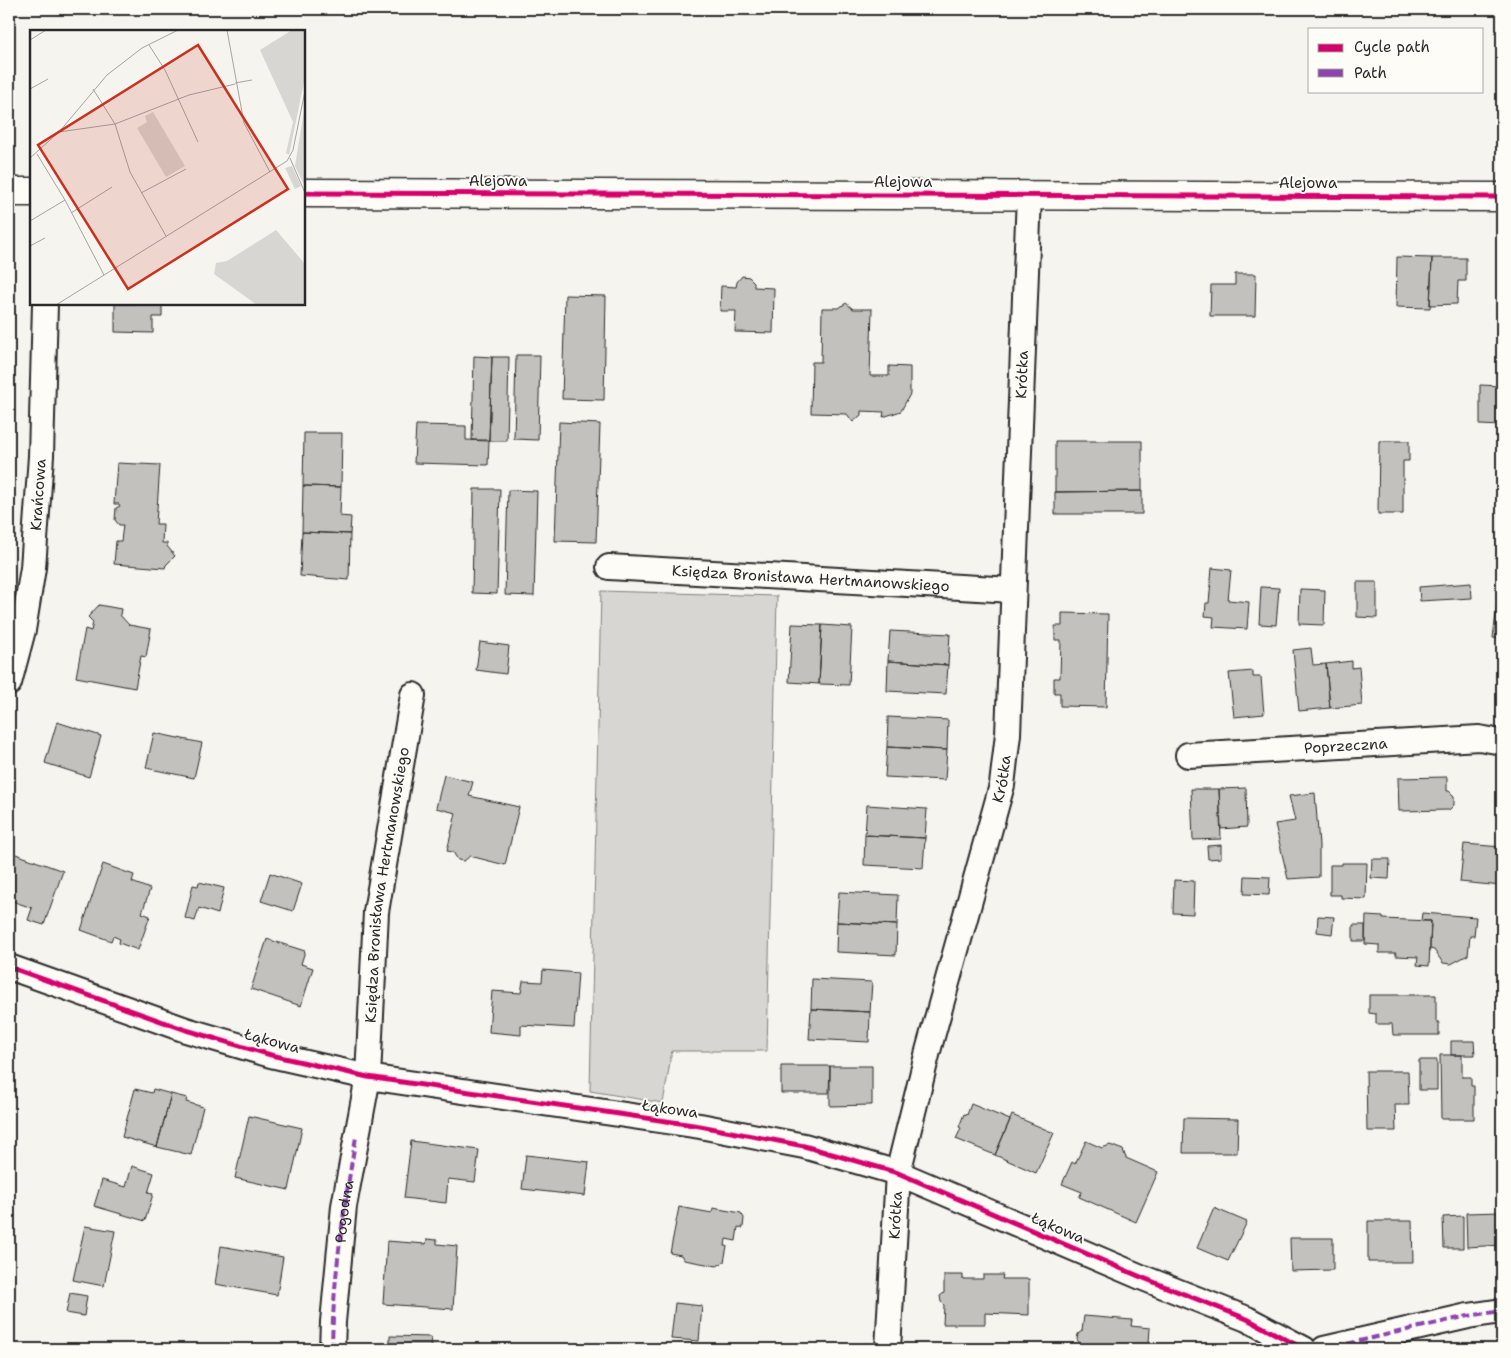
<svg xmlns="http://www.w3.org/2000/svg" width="1511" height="1358" font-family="'Shantell Sans',sans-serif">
<rect width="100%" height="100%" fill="#f5f4ef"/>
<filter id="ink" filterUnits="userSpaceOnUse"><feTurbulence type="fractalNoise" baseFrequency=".02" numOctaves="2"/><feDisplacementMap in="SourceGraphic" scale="10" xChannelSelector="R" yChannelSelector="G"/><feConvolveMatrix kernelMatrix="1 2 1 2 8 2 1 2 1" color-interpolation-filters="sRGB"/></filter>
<g filter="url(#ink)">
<path fill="#d7d6d2" stroke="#81807e" d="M601,591l176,5 -10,455h-95l-9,52 -73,-12z"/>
<path fill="#c2c1be" stroke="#2b2b2b" d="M1397,257l35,1 -2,50 -34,-1z
M1432,258h34v23h-8l-1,23 -27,1z
M1235,274h21l-1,42h-45l1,-31h24z
M742,276l7,1 5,5v5l20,1 -1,45 -38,-1 1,-21h-16l1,-25 15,1 1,-5z
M565,295l41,1 -2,104 -42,-1z
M1497,296h5v40h-1l1,-20h-5z
M846,303l7,6h19l-2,67h19v-10l21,1v27l-9,17 -18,6 1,-5 -23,-1v4l-8,7 -6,-8 -36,-1 1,-51h9l1,-54h17z
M115,304h47v13h-9v16l-38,-1z
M516,355h24l-2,85 -24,-1z
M474,356l18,1 -3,83h-17z
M492,357h17l-2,84h-17l-1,-1z
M1480,385l22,1v40l-22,-1z
M559,422l41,2 -4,118 -41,-1z
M416,425l50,1v14l23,1 -1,24 -74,-2z
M304,433h38l-1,54 -38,-1z
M1055,441h87v50l-87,1z
M1379,441h30v20h-6v53h-25z
M117,463l43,2 -4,59h7l-1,19h5v3l8,10 -9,9 -1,3 -51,-4 2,-23h5l2,-16h-4l-4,-5 1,-12 4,-2 -1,-2h-5z
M303,486l38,1 -1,29 11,1 -1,17 -48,-2z
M474,489h26l-3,105 -25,-1z
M508,490l29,1 -3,105 -29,-1z
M1142,491v23h-87v-22z
M302,532l48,2 -1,46 -49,-4z
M1212,568l19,2 -3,30 21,2 -2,27 -34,-2 1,-10 -9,-1 1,-13h3z
M1357,582h20v36l-20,-1z
M1471,583l1,15 -52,3 -1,-14z
M1261,587l18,1 -3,37 -17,-1z
M1300,589l25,1 -1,35 -25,-1z
M1498,597h4v42l-9,-1z
M99,605l22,4 -1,6 9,10 22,4 -5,28 -5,-1 -6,32 -59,-11 9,-48 6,2 2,-9 -5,-5z
M1062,613l46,1 -2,93 -46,-1v-13h-6v-15h6l1,-38h-6v-14h7z
M792,624l30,1 -3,59 -30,-2z
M822,625l30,2 -3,58 -30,-1z
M890,631l60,3 -2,31 -60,-4z
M480,642l29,4 -3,28 -30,-4z
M1311,648l2,17 13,-1 4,44 -31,3 -6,-61z
M888,661l60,4 -2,29 -59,-3z
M1352,661v7l7,-1 3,38 -32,3 -4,-44z
M1253,671v6h8l3,37 -30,3 -5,-44z
M888,717l60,3 -1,30 -60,-3z
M57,722l44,14 -12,41 -44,-14z
M154,733l48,10 -8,35 -48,-10z
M887,747l60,3 -2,30 -60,-3z
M444,775l29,7 -4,14 50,11 -14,58 -35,-9 -6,5 -6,-1 -5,-8 -6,-1 9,-38 -20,-5z
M1447,777v14h2l5,5v9l-5,5 -50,1 -1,-33z
M1246,788l1,39 -26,2 -2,-40z
M1191,789h28l2,50 -28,1z
M1315,793l4,52v32l-31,2 -13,-55 20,-3 -6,-25z
M867,805l60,4 -2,29 -60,-3z
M865,835l60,3 -2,30 -59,-3z
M1464,844l38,3v39l-42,-4z
M1221,845v13l-13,1 -1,-13z
M13,853l50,18 -19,54 -16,-5 4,-12 -23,-8v-34z
M1372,859h18l-1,20 -18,-1z
M1342,863h25l-1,36 -25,-1v-3h-11v-30h12z
M103,864l31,11 -2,7 18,7 -8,24 8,3 -12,34 -19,-7 1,-4 -7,-3 -2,5 -30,-11z
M270,873l32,11 -9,27 -32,-10z
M1245,876l25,1 -1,18 -25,-1z
M1174,880l20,1 -1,33 -20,-1z
M199,882l25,6 -6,26 -19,-6 -4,13 -10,-3 8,-33 5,1z
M839,892l59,3 -1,30 -60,-3z
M1422,913l54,4 -2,19h-4l-2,19 -17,9 -8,-1 -9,-13 -4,-1 1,-28h-10z
M1318,916l16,1 -2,17 -15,-2z
M1366,916l17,1v2l48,2 -2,45 -12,-1 1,-8 -22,-1v-3h-17v-8l-14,-1z
M837,922l60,3 -1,30 -60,-3z
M1353,925h12v16h-12z
M267,939l38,12 -4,13 12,4 -12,38 -50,-17z
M543,970l35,3 -4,55 -53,-3v10l-32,-3 3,-41 29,2 2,-12 19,1z
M812,979l60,3 -2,30 -59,-3z
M1369,995h67v27h3v13h-46l-1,-11h-16v-10l-7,-1z
M811,1009l59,3 -1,30 -60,-3z
M1451,1041h23l1,14h-24z
M1440,1055h22v22h9v9h3v33h-33z
M1419,1060h18v30h-18z
M781,1066h49l-1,27h-48z
M830,1066h42v39l-42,1z
M1366,1071h42l1,34h-14l1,26h-29z
M135,1089l17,4 1,-4 18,5 -14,53 -35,-10z
M171,1094l16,4 -1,4 17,5 -12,48 -34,-8z
M971,1104l39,16 -15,35 -39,-16 5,-11 -2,-1 5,-13 3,1z
M1012,1115l42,18 -18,40 -41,-18z
M249,1116l53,12 -13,62 -54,-12z
M1184,1118l54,1 -1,34h-54z
M411,1141l68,9 -4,32 -27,-3 -2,24 -42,-5z
M1086,1141l16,7 8,-3 13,5 3,8 32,14 -22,50 -57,-25 3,-5 -20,-8 10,-22 3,2z
M526,1155l63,7 -4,34 -63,-7z
M132,1166l22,7 -6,20 5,1 -8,27 -51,-15 8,-26 24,7z
M679,1207l33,6 1,-5 28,5 3,5 -1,10 -5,-1 -2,14 -10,-2 -1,7h2l-3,16 -7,4 -33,-6 -3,-5 -11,-2z
M1214,1208l33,14 -19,39 -31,-13z
M1502,1212v33l-35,2 -1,-34z
M1463,1216v32h-19l-1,-31z
M1368,1221h44l1,41h-45z
M85,1226l30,5 -11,55 -31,-6z
M1290,1238h43v32l-42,1z
M427,1239l10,1v4l20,2 -4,63 -70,-5 4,-63 39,3z
M221,1246l62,11 -6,38 -62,-11z
M944,1275h19v4h20v-4h20l-1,4h27v36l-44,-2v11h-42l1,-19 -3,-3 -1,-6 4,-3z
M70,1293l17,3 -3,20 -18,-3z
M675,1303l27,3 -3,35 -28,-2z
M1084,1316l48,4 -1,6 19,2 -1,15 3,3v3h-71v-5l-4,-4 1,-6 4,-3z
M390,1336l41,1 -1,9h27v3h-67z"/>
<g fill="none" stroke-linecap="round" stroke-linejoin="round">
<defs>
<g id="street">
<path id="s1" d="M609,567l404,23"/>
<path id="s2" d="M9,683l14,-53 10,-62 8,-112 4,-152"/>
<path id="s3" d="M1188,755l291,-17 23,4"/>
<path d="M9,967l177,63 85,25 97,22 332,49 104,20 94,27 243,104 106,42 57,30"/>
<path id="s4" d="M332,1349l1,-27 11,-116 24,-129 8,-165 37,-217"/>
<path id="s5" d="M888,1349l10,-176 30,-122 74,-266 6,-51 21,-539"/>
<path d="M1324,1349l144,-33 34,-5"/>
</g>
<path id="secondary" d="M9,192h22
M304,193l1198,4"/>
</defs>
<use href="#street" stroke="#2b2b2b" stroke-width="28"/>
<use href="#secondary" stroke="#2b2b2b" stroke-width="31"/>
<use href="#street" stroke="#fdfcf7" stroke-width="24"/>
<use href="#secondary" stroke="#fdfcf7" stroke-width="28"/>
<path stroke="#8e44ad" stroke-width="4" stroke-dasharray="8 4" stroke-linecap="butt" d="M332,1349c1,-71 12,-142 24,-212
M1324,1349l144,-33 34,-5"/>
<defs>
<path id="cycleway" d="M304,193l1198,4
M9,967l177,63 85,25 97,22 332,49 104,20 94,27 243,104 106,42 57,30"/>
</defs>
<use href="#cycleway" stroke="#fdfcf7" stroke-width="8"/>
<use href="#cycleway" stroke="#d6006c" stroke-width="5"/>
</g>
</g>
<g text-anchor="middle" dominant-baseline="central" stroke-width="4" stroke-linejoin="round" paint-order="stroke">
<g font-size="15" fill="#2b2b2b" stroke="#fdfcf7">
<text x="498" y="181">Alejowa</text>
<text x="903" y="182">Alejowa</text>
<text x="1308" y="183">Alejowa</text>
<text stroke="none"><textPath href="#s5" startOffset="989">Krótka</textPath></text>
<text stroke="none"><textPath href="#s2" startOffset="191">Krańcowa</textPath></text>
<text stroke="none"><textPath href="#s1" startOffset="202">Księdza Bronisława Hertmanowskiego</textPath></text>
<text stroke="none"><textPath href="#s3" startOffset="158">Poprzeczna</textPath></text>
<text stroke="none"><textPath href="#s5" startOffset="584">Krótka</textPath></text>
<text stroke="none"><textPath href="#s4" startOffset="468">Księdza Bronisława Hertmanowskiego</textPath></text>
<text transform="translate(272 1041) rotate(15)">Łąkowa</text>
<text transform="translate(670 1109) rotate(8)">Łąkowa</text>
<text stroke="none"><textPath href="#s4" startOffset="138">Pogodna</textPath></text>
<text stroke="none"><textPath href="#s5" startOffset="134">Krótka</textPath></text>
<text transform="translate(1058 1228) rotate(23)">Łąkowa</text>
</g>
</g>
<g transform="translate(30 30)">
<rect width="275" height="275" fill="#f5f4ef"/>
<path d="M262,0h13v47l-16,78 -3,-2 7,-31 -33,-72zM275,75v82l-10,-21zM123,82l32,54 -19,11 -29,-49 10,-6 -2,-6zM262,136l9,20 -6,3 -10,-21zM246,200l29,34v41h-48l-43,-31 2,-11 11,-2z" fill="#d7d6d2"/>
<path fill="none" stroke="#a4a4a1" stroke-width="1" d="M197,0l17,93 26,49M0,10l16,-10M119,15l16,25 33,72M205,53l17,-3M0,59l18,-10M63,59l22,35 15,48 36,64M29,102l48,-57 35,-27 36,-18M7,124l28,46 39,75M0,128l29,-26 56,-8 74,-29 46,-11M260,128l15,35M111,163l45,-24M41,183l41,-26M0,191l35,-21M0,216l15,-8M26,275l231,-144 6,-11 12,-59"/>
<path fill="#c8321e" fill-opacity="0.15" stroke="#c8321e" stroke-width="2.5" d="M168,15l90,144 -160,100 -90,-144z"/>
<rect width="275" height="275" fill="none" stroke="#2b2b2b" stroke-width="2.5"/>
</g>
<rect width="1511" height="1358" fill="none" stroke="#fdfcf7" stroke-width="30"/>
<rect x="15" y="15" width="1481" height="1328" fill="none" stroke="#2b2b2b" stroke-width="2" filter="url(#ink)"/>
<rect x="1308" y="28" width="175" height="65" fill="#fdfcf7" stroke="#a9a8a5"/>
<rect x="1318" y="44" width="25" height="8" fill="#d6006c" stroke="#a9a8a5"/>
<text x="1354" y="52" font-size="15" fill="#2b2b2b">Cycle path</text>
<rect x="1318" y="69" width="25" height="8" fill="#8e44ad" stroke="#a9a8a5"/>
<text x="1354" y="78" font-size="15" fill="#2b2b2b">Path</text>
</svg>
